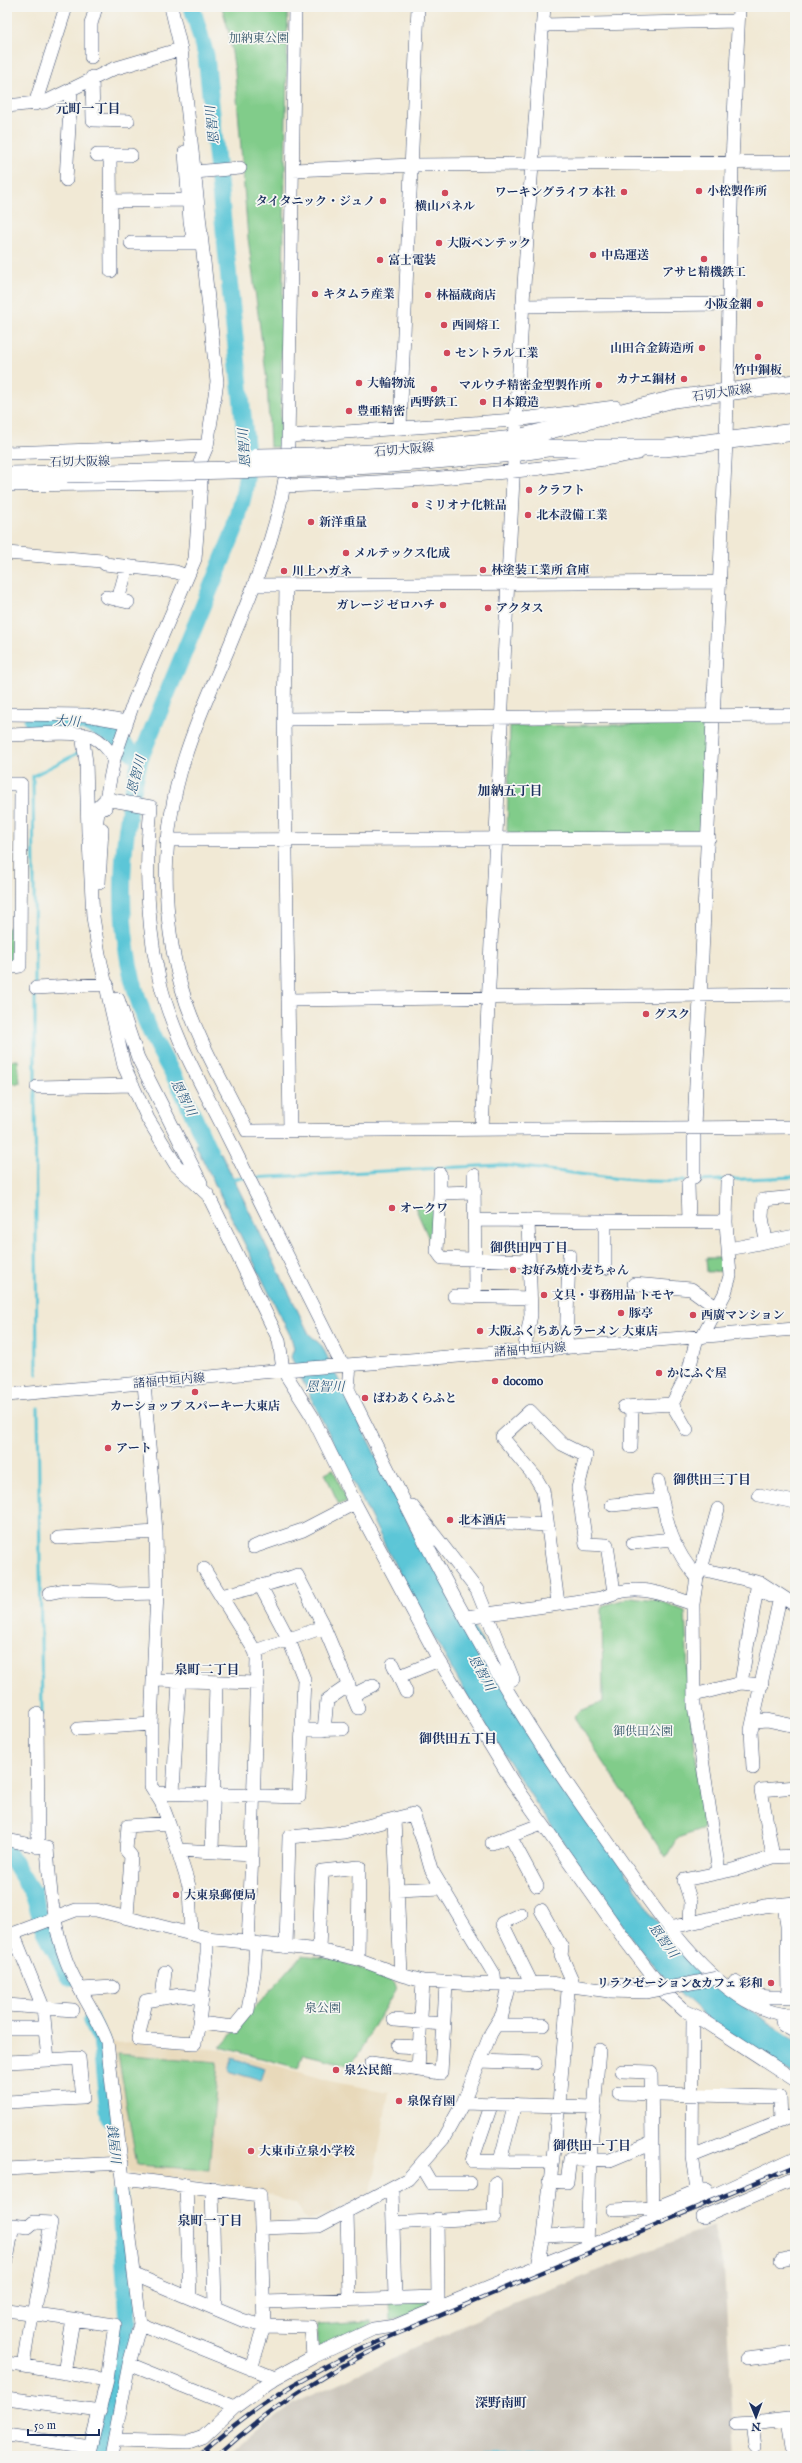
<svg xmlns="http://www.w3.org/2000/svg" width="802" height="2463" font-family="'IM FELL English','Noto Serif JP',serif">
<rect width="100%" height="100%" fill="#f6f6f2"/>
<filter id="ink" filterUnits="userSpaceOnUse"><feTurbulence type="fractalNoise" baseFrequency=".025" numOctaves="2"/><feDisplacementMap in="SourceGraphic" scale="8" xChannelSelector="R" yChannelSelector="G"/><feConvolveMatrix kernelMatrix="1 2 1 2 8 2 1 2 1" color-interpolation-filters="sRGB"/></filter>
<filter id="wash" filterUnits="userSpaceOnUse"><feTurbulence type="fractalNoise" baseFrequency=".012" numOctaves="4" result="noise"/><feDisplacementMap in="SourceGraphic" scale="16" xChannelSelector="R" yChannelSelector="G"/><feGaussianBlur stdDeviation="0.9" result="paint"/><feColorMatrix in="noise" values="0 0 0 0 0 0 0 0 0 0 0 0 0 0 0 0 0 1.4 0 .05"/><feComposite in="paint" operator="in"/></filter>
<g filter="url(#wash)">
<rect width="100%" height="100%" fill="#f1e9d5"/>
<path fill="#e8d9ba" d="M137,2042l85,8 112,32 55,10 -18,100 -43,23 -21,5 -11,-16 -32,-11 -61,-12 -75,-8 -17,-130z"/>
<path fill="#c9c3b8" d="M713,2226l11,44 11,186h-510l68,-52 211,-97z"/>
<path fill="#81cc8a" stroke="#4e7e74" d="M222,7h66l-8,440h-10l-3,-66 -19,-143 -13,-166 -6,-39z
M705,724l3,5 -4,100 -5,5 -188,1 -4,-4 3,-105z
M16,927l1,30 -5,6 -5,1v-36z
M18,1060l2,23 -13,1v-23z
M434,1206l-2,40 -17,-39z
M706,1258h17v13l-16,1z
M333,1469l14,32 -8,4 -14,-32z
M632,1597l26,3 27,11 4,85 15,133 -27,9 -11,19 -92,-140 6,-6 23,-9 -1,-96z
M302,1955l31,4 58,20 5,9 -40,70 -7,7 -45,-11 -6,14 -78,-21z
M118,2054l100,8 -9,108 -72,-5z
M436,2299v5l-46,18 -1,-20z
M371,2321l1,3 -51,23 -3,-1v-22z"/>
<path fill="#5cc6d7" stroke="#3c7a9a" d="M195,1144l26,9 88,181 13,12 89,182 242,388 88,89 54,35v36l-84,-54 -30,-27 -38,-41 -53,-73 -53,-76 -72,-113 -59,-105 -103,-205 -12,-25 3,-9 -3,-11z
M232,2058l33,10 -4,13 -32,-10z"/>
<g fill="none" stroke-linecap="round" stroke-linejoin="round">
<path stroke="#5cc6d7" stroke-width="3" d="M103,740l9,-5
M35,985l-2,-209 47,-24
M35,991v92
M35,1089l2,285
M252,1178l246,-13c63,4 124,19 187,16
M230,1179l15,-1
M697,1181l98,-4
M38,1408l4,306
M33,1894l11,-9v-4
M485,2456l127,-4 7,2 1,2"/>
<path stroke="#5cc6d7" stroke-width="17" d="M192,7l14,48 42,409 -4,29 -9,36 -95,230c-22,89 -28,188 11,274 8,19 20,37 30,56 13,27 24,54 37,80
M32,721l53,1 27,13 28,24
M7,1851l26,43 12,37 24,47
M91,2021l9,18 9,79
M99,2456l29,-135 -9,-125"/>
</g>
</g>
<g filter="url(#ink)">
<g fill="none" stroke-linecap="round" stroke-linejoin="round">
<defs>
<path id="minor" d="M171,7l10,42 36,333 -10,64 -8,19 2,18 -6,76 -61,142 -20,58 -8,40 -7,7 -5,33 -5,2 4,76 6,37 25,112 24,53 28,46 32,30 71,145 4,30 29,46 43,87 84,157 73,121 110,155 45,59 18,16 15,7 95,62
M295,7l-7,437c-1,64 -30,133 -54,191 -16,40 -36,80 -49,122 -24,75 -25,155 -3,232 14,49 43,96 65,142l548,-4
M542,25l196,-4
M91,57v-33l5,-17
M92,77l1,43 35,1
M35,104l31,-97
M7,106l38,-4 68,-33 68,-20
M185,152l5,69 4,22
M97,155h34
M110,155l1,116
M293,170l120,-5 382,-3
M195,172l45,-4
M66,180l5,-91
M111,201l77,-1
M131,243h71
M522,306l207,-2
M400,427l18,-420
M289,436l226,-16 100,-13
M7,453l200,-7
M7,485l194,-2
M285,486c118,-4 236,-11 353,-33
M7,553l95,8 3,3 71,8 11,4
M255,585l465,-3
M286,585l-2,134 6,410
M106,597l22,5
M118,600l9,-33
M7,714l79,1 40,7
M284,719l511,-4
M82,734l4,28 2,71
M7,735c22,0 66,-5 86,2 10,5 16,13 21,22
M7,784h14l-1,182 -13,2
M105,808l1,-9 45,8c-6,58 -5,114 8,171 12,55 43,107 68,157 38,77 77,153 115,230
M166,840l543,-2
M99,883l3,-54
M36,988l71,-4
M118,999l20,59 63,125
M288,1000l507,-6
M37,1087l96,-2
M482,1129c19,-374 31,-749 62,-1122
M440,1174v19l35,-1
M474,1175l1,121
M694,1177v-50l32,-686 6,-279 7,-155
M688,1184l1,37
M440,1193l-3,58 5,7 87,3
M475,1220l251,2
M605,1221v47
M766,1241l-4,-24 1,-17 32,-3
M729,1249l66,-13
M634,1284l57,5 26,19
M454,1296l76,2
M702,1337l23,-44 5,-17 -4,-54 1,-40
M566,1348l3,-93
M524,1350l7,-35 -3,-95
M350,1365l-2,24c59,119 118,239 190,351 24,38 50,74 76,111 39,54 107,165 181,164
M144,1383l12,149 1,61 -6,131v62l10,16 8,21 20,63 2,47
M7,1395l290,-26 498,-40
M672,1404l15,26
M624,1407l48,-3 16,-31 9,-35
M631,1447l1,-40
M658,1481c8,38 12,66 39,96
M759,1495l36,7
M612,1505l50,-5
M412,1506l65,84 36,89 -9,5
M465,1521l83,4
M58,1538l98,-6
M633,1543l39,-4
M253,1547l50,-17 52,-27
M204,1569l51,82 2,8 -5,195 -4,89
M701,1569l17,-60
M49,1593l15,-3 44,1 9,3 40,-1
M221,1596c25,-7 52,-12 76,-21l27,52 34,81
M558,1603l-15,-113 -7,-12 -34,-41 28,-26 32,33 24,12 -8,32 8,56 21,1 7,47
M466,1617l136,-19c32,-16 59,-5 91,6
M255,1651l69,-24
M393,1664l13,28
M400,1676l39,-16
M154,1680l104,3
M741,1683l16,-95 13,8
M353,1695l20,-10
M694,1695l47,-12 21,2
M37,1714l1,133
M754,1721l13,-1 28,6
M78,1729l73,-5
M301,1730l42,-1
M324,1730l3,-30 22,-15
M753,1768l-2,-38 28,-128
M155,1793l144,4 5,-118 -15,-39 -29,-55
M173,1793l6,-112
M394,1820l7,155
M510,1836l27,50
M7,1840l40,8c3,38 5,75 19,112 10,28 31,53 41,82l33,282 -11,40 -18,92
M492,1843l50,-19
M178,1850l74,4
M212,1852l4,-169
M773,1857l-12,-67 34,-3
M719,1872l-25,-167 -1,-101 4,-27 4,-8 60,14 34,22
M397,1890l45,-2
M784,1904l3,22 1,70
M521,1914l-19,9 30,61
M127,1917l4,-61 -5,-6 2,-24 41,-3
M690,1922l1,-20 -7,-22 53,-11 36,-12 22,-1
M669,1928l95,-22 31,-3
M7,1936l69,-26h20l111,28 112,12 39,9 43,16 22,6 72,4 55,-2 59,8
M286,1947l3,-110 55,-5 69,-18 10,27 8,28 63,105 1,11
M319,1950l3,-79 37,-4 -1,92
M735,1982c24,18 31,16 60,14
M616,1985l13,1 27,-6
M81,1989l32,-2
M162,1998l3,-26
M202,1998l-22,-3 -34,6 -8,38 57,4 4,-20 35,4 14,-17 6,-37 2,-30
M7,2005l66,5
M693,2016l-1,140 7,46
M781,2016l2,9 12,7
M394,2020l49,4
M199,2023l8,-70v-15
M496,2025h48
M7,2028h38
M398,2046l21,1
M480,2061l55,2
M7,2062l41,-2 -5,-53 -30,-74
M371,2063l70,10 5,-89
M418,2070l5,-89
M622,2071l29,1 2,148
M619,2093l161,4 1,24
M7,2102l76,-4 -4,-40 -31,2
M463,2103l132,4
M492,2103l-20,58 79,1
M692,2156l103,-41
M500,2161l15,-57
M421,2166l10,17h39
M7,2169l115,-6
M124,2178l136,17 4,131 -22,-6 -107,-45
M549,2181l18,1 3,-23 40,1 41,-17
M186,2184l4,114
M212,2188l3,119
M392,2188l3,110
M613,2210l42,-2 44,-18h7
M347,2211l2,88
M703,2217l92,-39
M394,2223l100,-6 1,-34
M262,2228l57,-2 89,-47 35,-40 20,-36 28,-70 11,-18 8,-31
M544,2236l43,-2
M587,2246l3,-87 9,-109
M7,2260l6,-35 15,2 6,-5 17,1 -17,92
M781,2260l14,-3
M538,2266l6,-30 15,-132 9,-113 4,-11 -11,-25 1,-7 -21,-38
M264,2302l174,-5 -1,-78
M7,2310l108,15 -8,55 -19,76
M140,2324l135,54
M746,2359l49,-6
M7,2363l100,17
M129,2364l106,43
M23,2366l8,-51
M251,2369l13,-43 47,1 2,30
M64,2373l9,-53
M7,2398l93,13
M736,2424l16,-1
M7,2435l83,12
M115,2440l74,2 14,-5 32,-30 40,-29 38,-21 60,-28 22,-3 148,-62 156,-62 96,-44
M755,2447l-3,-24 36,-4 4,27h3"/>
<path id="major" d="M314,456l76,-4 124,-13 160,-40 121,-16
M314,468l78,-4 121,-11 34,-5h118l130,-16
M7,475l60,-1"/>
</defs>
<use href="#minor" stroke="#3b4b70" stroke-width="14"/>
<use href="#major" stroke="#3b4b70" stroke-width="18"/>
<use href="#minor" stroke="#fff" stroke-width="13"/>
<use href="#major" stroke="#fff" stroke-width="17"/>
<defs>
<path id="rail" d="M198,2456c52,-48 102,-77 165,-108l432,-182
M217,2456c50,-46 105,-82 167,-111"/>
</defs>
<use href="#rail" stroke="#1b2f5e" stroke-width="4.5"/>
<use href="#rail" stroke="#f6f6f2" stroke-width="3" stroke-dasharray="9" stroke-linecap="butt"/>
<defs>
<path id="minor-bridge" d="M609,1991l38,1 70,-14"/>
<path id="major-bridge" d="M257,457l57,-1
M67,474l247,-6"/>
</defs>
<use href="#minor-bridge" stroke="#3b4b70" stroke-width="14" stroke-linecap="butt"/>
<use href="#major-bridge" stroke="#3b4b70" stroke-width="18" stroke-linecap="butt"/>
<use href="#minor-bridge" stroke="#fff" stroke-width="13"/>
<use href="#major-bridge" stroke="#fff" stroke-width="17"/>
</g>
</g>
<g fill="#d1495b" stroke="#f6f6f2" stroke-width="1.5">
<circle cx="699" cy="191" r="4"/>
<circle cx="624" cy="192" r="4"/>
<circle cx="445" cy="193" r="4"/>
<circle cx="383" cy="201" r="4"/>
<circle cx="439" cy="243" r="4"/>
<circle cx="593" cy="255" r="4"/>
<circle cx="704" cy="259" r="4"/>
<circle cx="380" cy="260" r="4"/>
<circle cx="315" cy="294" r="4"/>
<circle cx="428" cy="295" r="4"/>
<circle cx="760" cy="304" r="4"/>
<circle cx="444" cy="325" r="4"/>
<circle cx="702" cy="348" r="4"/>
<circle cx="447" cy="353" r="4"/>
<circle cx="758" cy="357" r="4"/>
<circle cx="684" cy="379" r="4"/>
<circle cx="359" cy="383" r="4"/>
<circle cx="599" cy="385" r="4"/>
<circle cx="434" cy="389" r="4"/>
<circle cx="483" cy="402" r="4"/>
<circle cx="349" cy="411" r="4"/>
<circle cx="529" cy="490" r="4"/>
<circle cx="415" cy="505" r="4"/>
<circle cx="528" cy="515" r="4"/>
<circle cx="311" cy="522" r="4"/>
<circle cx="346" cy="553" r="4"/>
<circle cx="483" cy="570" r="4"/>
<circle cx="284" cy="571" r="4"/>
<circle cx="443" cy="605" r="4"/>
<circle cx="488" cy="608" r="4"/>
<circle cx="646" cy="1014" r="4"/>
<circle cx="392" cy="1208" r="4"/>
<circle cx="513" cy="1270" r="4"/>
<circle cx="544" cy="1295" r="4"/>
<circle cx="621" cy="1313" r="4"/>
<circle cx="693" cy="1315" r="4"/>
<circle cx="480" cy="1331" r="4"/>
<circle cx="659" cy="1373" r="4"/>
<circle cx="495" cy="1381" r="4"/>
<circle cx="195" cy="1392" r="4"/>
<circle cx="365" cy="1398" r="4"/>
<circle cx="108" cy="1448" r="4"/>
<circle cx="450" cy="1520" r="4"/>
<circle cx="176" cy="1895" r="4"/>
<circle cx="771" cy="1983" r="4"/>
<circle cx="336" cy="2070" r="4"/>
<circle cx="399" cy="2101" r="4"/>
<circle cx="251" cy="2151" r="4"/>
</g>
<g text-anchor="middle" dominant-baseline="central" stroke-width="3.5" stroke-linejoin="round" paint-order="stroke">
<g font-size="12" fill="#345669" stroke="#f6f6f2">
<text x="259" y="38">加納東公園</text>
<text x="643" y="1731">御供田公園</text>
<text x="323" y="2008">泉公園</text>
</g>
<g font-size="12" font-weight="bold" fill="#1b2f5e" stroke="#f6f6f2" text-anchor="start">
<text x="707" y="191">小松製作所</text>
<text x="616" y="192" text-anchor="end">ワーキングライフ 本社</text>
<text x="375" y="201" text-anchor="end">タイタニック・ジュノ</text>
<text x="445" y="206" text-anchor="middle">横山パネル</text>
<text x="447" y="243">大阪ベンテック</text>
<text x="601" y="255">中島運送</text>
<text x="388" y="260">富士電装</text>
<text x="704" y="272" text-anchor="middle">アサヒ精機鉄工</text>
<text x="323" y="294">キタムラ産業</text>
<text x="436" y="295">林福蔵商店</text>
<text x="752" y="304" text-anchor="end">小阪金網</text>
<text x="452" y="325">西岡熔工</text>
<text x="694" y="348" text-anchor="end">山田合金鋳造所</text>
<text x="455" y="353">セントラル工業</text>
<text x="758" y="370" text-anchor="middle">竹中鋼板</text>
<text x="676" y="379" text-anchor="end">カナエ鋼材</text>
<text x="367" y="383">大輪物流</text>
<text x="591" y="385" text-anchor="end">マルウチ精密金型製作所</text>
<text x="434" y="402" text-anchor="middle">西野鉄工</text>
<text x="491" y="402">日本鍛造</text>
<text x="357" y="411">豊亜精密</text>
<text x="537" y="490">クラフト</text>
<text x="423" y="505">ミリオナ化粧品</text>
<text x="536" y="515">北本設備工業</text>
<text x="319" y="522">新洋重量</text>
<text x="354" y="553">メルテックス化成</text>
<text x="491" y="570">林塗装工業所 倉庫</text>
<text x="292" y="571">川上ハガネ</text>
<text x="435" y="605" text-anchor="end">ガレージ ゼロハチ</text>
<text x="496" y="608">アクタス</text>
<text x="654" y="1014">グスク</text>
<text x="400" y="1208">オークワ</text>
<text x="521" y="1270">お好み焼小麦ちゃん</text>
<text x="552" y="1295">文具・事務用品 トモヤ</text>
<text x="629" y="1313">豚亭</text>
<text x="701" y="1315">西廣マンション</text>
<text x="488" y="1331">大阪ふくちあんラーメン 大東店</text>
<text x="667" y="1373">かにふぐ屋</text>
<text x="503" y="1381">docomo</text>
<text x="373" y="1398">ぱわあくらふと</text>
<text x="195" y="1406" text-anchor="middle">カーショップ スパーキー大東店</text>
<text x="116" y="1448">アート</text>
<text x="458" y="1520">北本酒店</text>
<text x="184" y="1895">大東泉郵便局</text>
<text x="763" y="1983" text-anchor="end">リラクゼーション&amp;カフェ 彩和</text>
<text x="344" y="2070">泉公民館</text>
<text x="407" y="2101">泉保育園</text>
<text x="259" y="2151">大東市立泉小学校</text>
</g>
<g font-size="12" fill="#1b2f5e" stroke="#f6f6f2">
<text transform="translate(722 393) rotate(-8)">石切大阪線</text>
<text transform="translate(404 450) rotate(-5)">石切大阪線</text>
<text transform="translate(80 462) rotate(-1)">石切大阪線</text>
<text transform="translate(530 1350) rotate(-4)">諸福中垣内線</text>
<text transform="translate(169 1381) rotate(-5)">諸福中垣内線</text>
</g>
<g font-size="13" font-weight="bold" fill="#1b2f5e" stroke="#f6f6f2">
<text x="88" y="109">元町一丁目</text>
<text x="510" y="791">加納五丁目</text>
<text x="529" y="1248">御供田四丁目</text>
<text x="712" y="1480">御供田三丁目</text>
<text x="207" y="1670">泉町二丁目</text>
<text x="458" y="1739">御供田五丁目</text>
<text x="592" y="2146">御供田一丁目</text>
<text x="210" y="2221">泉町一丁目</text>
<text x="501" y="2403">深野南町</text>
</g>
<g font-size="13" font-style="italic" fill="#2e5c82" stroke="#f6f6f2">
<text transform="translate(213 125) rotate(-96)">恩智川</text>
<text transform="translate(245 448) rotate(-94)">恩智川</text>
<text transform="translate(67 722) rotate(3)">大川</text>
<text transform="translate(137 775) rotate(-75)">恩智川</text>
<text transform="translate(183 1098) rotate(63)">恩智川</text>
<text x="325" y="1387">恩智川</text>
<text transform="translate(481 1673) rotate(61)">恩智川</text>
<text transform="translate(663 1941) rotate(54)">恩智川</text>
<text transform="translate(113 2144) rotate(83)">銭屋川</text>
</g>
</g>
<rect width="802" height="2463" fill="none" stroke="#f6f6f2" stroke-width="24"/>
<g transform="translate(756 2417) rotate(179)" stroke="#f6f6f2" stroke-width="3" paint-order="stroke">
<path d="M0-3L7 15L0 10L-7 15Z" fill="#1b2f5e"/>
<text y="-6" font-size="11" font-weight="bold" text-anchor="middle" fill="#1b2f5e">N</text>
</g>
<path d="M28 2429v6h71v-6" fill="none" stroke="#1b2f5e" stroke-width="2"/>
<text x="34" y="2429" font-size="12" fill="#1b2f5e" stroke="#f6f6f2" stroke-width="3" paint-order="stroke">50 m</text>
</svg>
